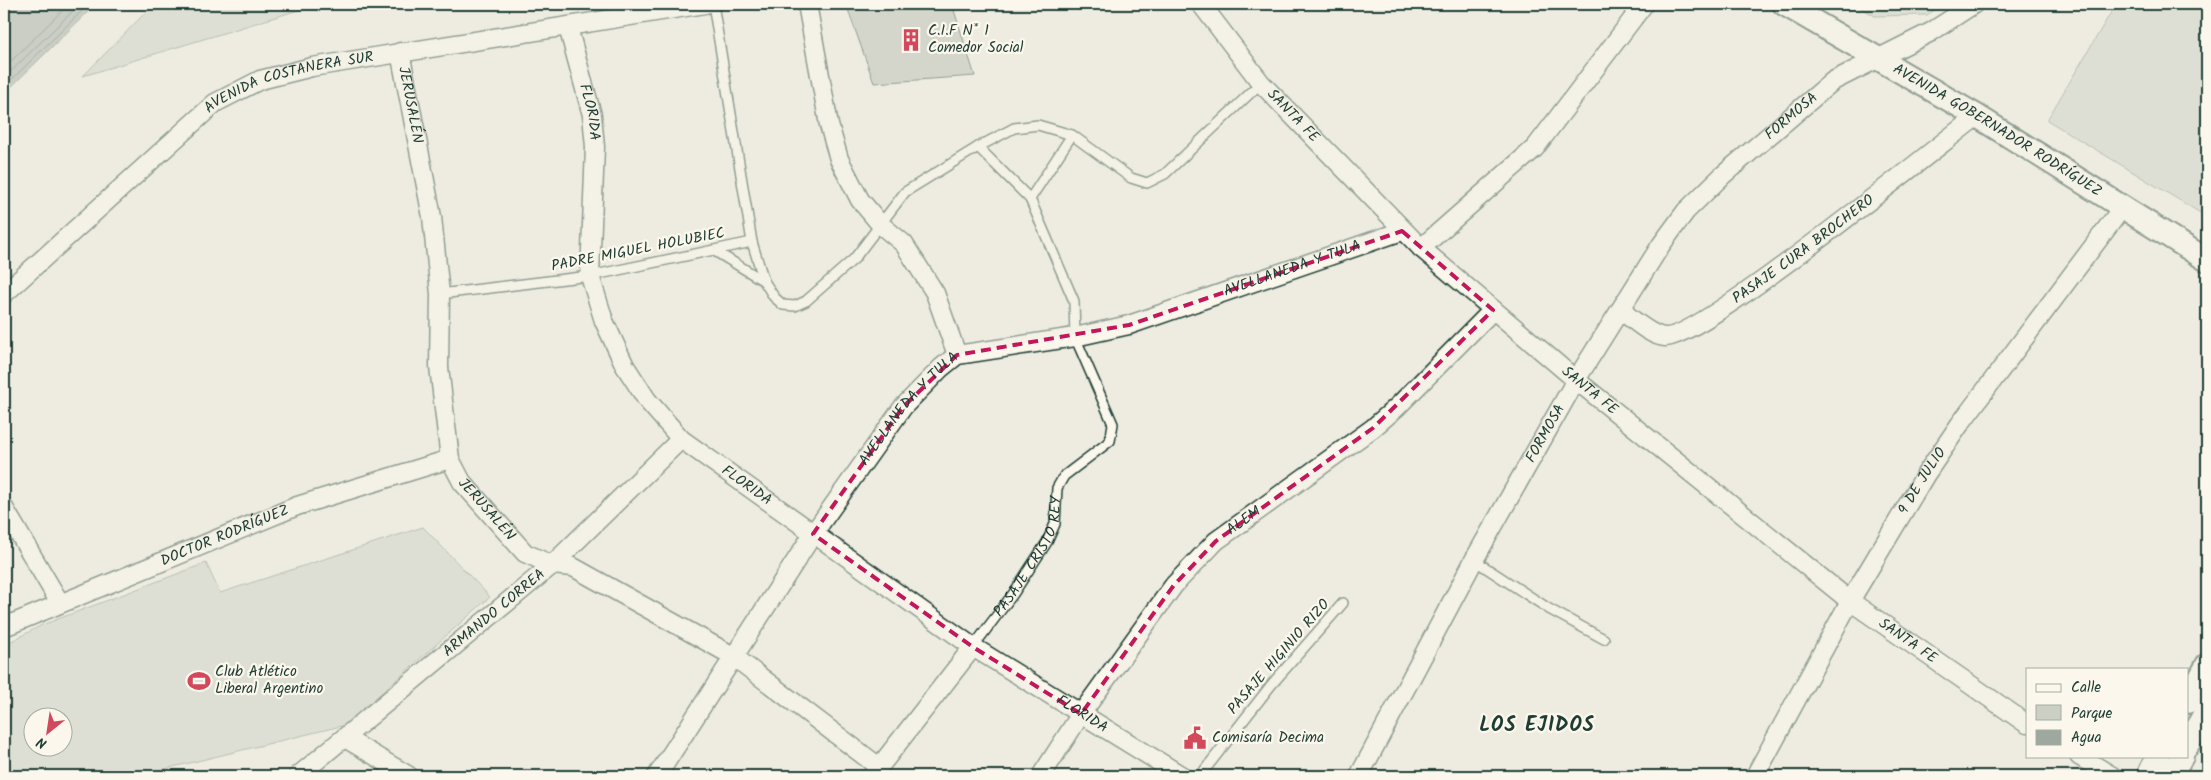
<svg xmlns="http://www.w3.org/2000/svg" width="2211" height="780" font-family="Kalam,sans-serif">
<rect width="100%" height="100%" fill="#eeece1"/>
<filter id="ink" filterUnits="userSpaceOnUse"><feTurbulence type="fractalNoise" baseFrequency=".02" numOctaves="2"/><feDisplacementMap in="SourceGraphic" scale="10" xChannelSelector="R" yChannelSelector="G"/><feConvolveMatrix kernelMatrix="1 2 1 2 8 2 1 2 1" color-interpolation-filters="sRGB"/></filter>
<g filter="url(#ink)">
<path fill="#cbcfc4" stroke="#75867c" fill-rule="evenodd" d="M154,4h164l-235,72z
M1854,4h90l-17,11 -52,1z
M2116,4h91v213l-160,-97z
M423,527l67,70 -145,128 -209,51h-132v-131l38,-20 164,-62 14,30zM32,718h30v30h-30z"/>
<path fill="#9fa89f" stroke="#6c7d74" d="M4,4h92l-92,90z"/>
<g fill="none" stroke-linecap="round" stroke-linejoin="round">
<path stroke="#52685f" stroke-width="1" d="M4,68l65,-64
M4,78l76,-74
M4,87l85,-83"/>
</g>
<path fill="#b4bbb0" stroke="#1f3d34" d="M846,4h106l23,72 -101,7z"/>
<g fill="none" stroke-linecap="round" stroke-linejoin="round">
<defs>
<g id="service">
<path d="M713,4l39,238 12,39 10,16 9,8 12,1 11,-5 48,-42 51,-67 73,-45 36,-19 24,-3 34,10 59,43 16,5 18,-9 96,-91"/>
<path d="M1030,199l42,-64"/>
<path d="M713,250l51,31"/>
<path d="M440,294l150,-18 162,-34"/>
<path d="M1474,560l75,49 55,30"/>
<path id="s1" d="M973,647l40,-53 34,-52 8,-18 2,-36 7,-12 46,-35 3,-17 -38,-87 -1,-36 -44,-102 -52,-52"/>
<path d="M1200,776l72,-92 71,-81"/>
</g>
<g id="minor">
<path d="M807,4l22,121 10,34 21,41 21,25 23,19 31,49 22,62"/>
<path id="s2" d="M1201,4l60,79 160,165 155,132 274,221 177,123"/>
<path id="s3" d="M568,27l24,88 3,32 -5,129 14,45 21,45 22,34 34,39 292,208 209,129"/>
<path id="s4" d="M400,52l32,165 8,77 -1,73 11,92 12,23 63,71 27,12 21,2 160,89 146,111"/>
<path d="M1421,248l114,-100 109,-144"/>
<path id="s5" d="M4,294l211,-191 45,-23 52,-13 393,-63"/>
<path id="s6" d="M1620,310c12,8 30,26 45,27 36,2 269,-188 312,-221"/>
<path d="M4,508l56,95"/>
<path id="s7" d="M4,627l293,-121 153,-47"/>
<path d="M345,738l64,38"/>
<path d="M2079,756l33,20"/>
<path d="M873,775l100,-128"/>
<path id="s8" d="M298,776l254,-211 129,-126"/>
<path id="s9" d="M657,776l156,-242 90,-127 38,-39 16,-13 118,-18 54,-12 273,-94"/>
<path id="s10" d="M1041,776l40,-62 93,-129 42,-44 157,-113 24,-21 96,-97"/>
<path id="s11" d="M1359,776l115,-216 102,-180 85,-135 25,-34 37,-36 110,-94 98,-49 43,-28"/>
<path id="s12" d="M1755,776l95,-175 76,-127 34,-50 162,-216"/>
</g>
<g id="tertiary">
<path id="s13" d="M1784,4l193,112 230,144"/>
<path d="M2187,702l20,-37"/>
<path d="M2187,746l20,-37"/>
<path d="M2148,776l10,-20"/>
<path d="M2171,776l11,-20"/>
</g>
</defs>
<use href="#service" stroke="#1f3d34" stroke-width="12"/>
<use href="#minor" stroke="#1f3d34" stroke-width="21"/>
<use href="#tertiary" stroke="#1f3d34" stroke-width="26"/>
<use href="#service" stroke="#fbf7ec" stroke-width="9"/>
<use href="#minor" stroke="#fbf7ec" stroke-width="18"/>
<use href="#tertiary" stroke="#fbf7ec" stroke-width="22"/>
</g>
</g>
<path d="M0 0H2211V780H0ZM1402,231l91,79 -120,118 -157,113 -42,44 -93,129 -108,-67 -160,-113 90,-127 54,-52 172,-30z" fill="#eeece1" fill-opacity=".55" fill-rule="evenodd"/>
<path fill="none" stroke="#c2185b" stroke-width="4" stroke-dasharray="10 6" stroke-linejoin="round" d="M1402,231l91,79 -120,118 -157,113 -42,44 -93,129 -108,-67 -160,-113 90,-127 54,-52 172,-30z"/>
<defs>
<symbol id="building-bare" viewBox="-9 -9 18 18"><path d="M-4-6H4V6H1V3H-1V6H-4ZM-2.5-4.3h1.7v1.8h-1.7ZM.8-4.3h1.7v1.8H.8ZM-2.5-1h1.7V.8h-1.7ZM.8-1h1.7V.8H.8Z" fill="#d1495b" stroke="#fbf7ec" stroke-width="2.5" paint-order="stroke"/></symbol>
<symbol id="stadium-bare" viewBox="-9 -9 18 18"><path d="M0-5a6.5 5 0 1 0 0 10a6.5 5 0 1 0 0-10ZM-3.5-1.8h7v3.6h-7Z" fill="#d1495b" stroke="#fbf7ec" stroke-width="2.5" paint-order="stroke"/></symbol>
<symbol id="civic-bare" viewBox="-9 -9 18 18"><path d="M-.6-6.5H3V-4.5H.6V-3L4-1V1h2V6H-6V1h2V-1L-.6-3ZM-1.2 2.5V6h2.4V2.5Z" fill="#d1495b" stroke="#fbf7ec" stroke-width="2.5" paint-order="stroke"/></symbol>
</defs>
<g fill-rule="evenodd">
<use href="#building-bare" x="895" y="24" width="32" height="32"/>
<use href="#stadium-bare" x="183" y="665" width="32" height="32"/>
<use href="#civic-bare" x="1179" y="722" width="32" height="32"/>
</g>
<g text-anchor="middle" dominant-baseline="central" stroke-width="4.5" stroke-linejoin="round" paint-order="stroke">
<g font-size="15" fill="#1f3d34" stroke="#fbf7ec" text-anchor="start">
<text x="928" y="31">C.I.F N* 1<tspan x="928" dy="17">Comedor Social</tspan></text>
<text x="215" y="672">Club Atlético<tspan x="215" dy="17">Liberal Argentino</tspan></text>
<text x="1212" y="738">Comisaría Decima</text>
</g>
<g font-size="15" fill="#1f3d34" stroke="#fbf7ec">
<text stroke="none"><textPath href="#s5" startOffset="362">AVENIDA COSTANERA SUR</textPath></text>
<text stroke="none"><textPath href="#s4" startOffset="54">JERUSALÉN</textPath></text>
<text stroke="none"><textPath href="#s3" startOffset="88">FLORIDA</textPath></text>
<text stroke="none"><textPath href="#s2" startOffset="145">SANTA FE</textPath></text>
<text stroke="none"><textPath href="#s11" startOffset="795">FORMOSA</textPath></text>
<text stroke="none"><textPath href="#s13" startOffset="248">AVENIDA GOBERNADOR RODRÍGUEZ</textPath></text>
<text stroke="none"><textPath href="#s6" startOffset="218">PASAJE CURA BROCHERO</textPath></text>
<text transform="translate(638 250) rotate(-11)">PADRE MIGUEL HOLUBIEC</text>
<text stroke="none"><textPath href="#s9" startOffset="866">AVELLANEDA Y TULA</textPath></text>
<text stroke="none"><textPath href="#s2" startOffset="550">SANTA FE</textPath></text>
<text stroke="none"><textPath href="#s9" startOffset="446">AVELLANEDA Y TULA</textPath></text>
<text stroke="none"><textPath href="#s11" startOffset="390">FORMOSA</textPath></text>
<text stroke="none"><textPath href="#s12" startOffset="339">9 DE JULIO</textPath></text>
<text stroke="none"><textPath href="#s3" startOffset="522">FLORIDA</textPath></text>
<text stroke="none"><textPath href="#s4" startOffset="474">JERUSALÉN</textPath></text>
<text stroke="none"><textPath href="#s10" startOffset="328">ALEM</textPath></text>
<text stroke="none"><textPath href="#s7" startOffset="239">DOCTOR RODRÍGUEZ</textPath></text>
<text stroke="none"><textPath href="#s1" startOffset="108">PASAJE CRISTO REY</textPath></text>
<text stroke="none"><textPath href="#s8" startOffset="255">ARMANDO CORREA</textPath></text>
<text stroke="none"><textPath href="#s2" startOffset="955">SANTA FE</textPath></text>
<text transform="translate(1279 657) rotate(-49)">PASAJE HIGINIO RIZO</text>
<text stroke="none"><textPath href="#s3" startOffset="928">FLORIDA</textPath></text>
</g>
<g font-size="20" font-weight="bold" letter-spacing="1" fill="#1f3d34" stroke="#fbf7ec">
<text x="1537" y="726">LOS EJIDOS</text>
</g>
</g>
<rect width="2211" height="780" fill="none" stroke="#fbf7ec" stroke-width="20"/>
<rect x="10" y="10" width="2191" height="760" fill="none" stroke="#1f3d34" stroke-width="2" filter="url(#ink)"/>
<rect x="2026" y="668" width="162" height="90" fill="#fbf7ec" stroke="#a3ada2"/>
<rect x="2036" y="684" width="25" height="8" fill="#fbf7ec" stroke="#a3ada2"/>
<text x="2071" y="692" font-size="15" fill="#1f3d34">Calle</text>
<rect x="2036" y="705" width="25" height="15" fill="#cbcfc4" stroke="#a3ada2"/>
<text x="2071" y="718" font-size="15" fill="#1f3d34">Parque</text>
<rect x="2036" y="730" width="25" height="15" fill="#9fa89f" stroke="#a3ada2"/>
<text x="2071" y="742" font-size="15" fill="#1f3d34">Agua</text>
<g transform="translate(48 732) rotate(210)"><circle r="24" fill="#fbf7ec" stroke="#a3ada2"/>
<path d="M0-4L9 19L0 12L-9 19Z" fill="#d1495b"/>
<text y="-8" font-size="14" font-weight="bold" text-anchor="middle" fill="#1f3d34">N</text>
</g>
</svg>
